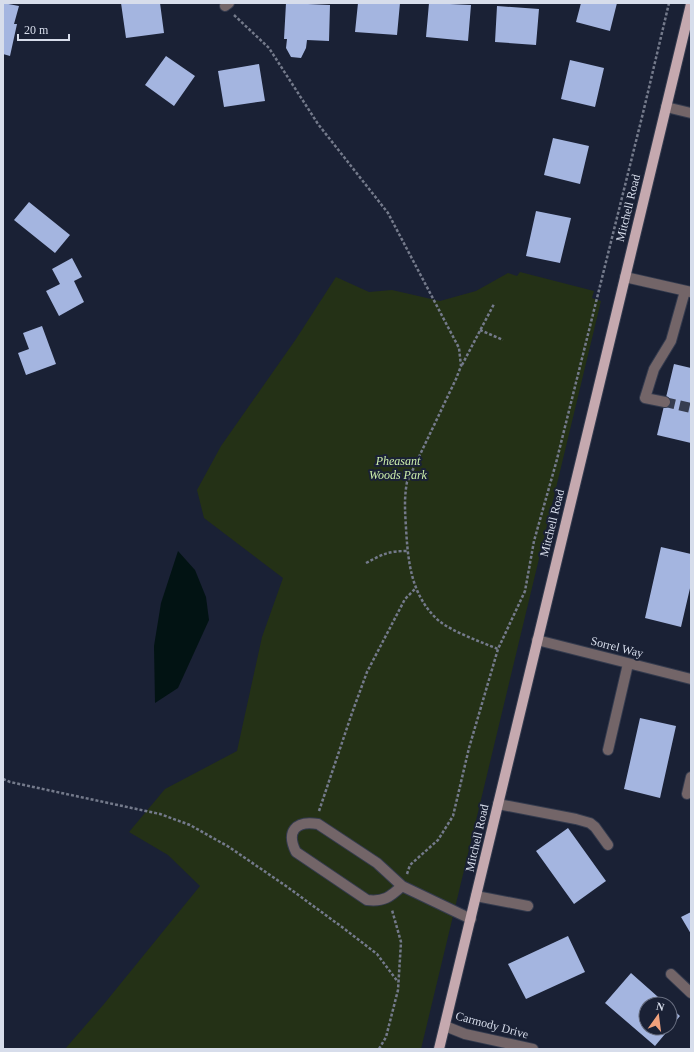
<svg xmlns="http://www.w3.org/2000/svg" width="694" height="1052" font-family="'Times New Roman',serif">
<rect width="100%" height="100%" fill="#1a2135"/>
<path fill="#243116" d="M520,272l74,19 -2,7 9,3 -180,748h-356l39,-45 96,-118 -32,-31 -39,-23 36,-43 72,-38 25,-114 21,-59 -79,-60 -7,-28 24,-44 75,-107 40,-62 33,15 23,-2 48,11 36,-10 32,-18 9,3z"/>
<path fill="#021313" d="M178,551l17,19 11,27 3,23 -31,68 -23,15 -1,-57 7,-43z"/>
<path fill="#a4b5e0" d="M3,3l16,3 -5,18h3l-7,32 -7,-2z
M121,3h39l4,30 -38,5z
M286,3l44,2 -1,36 -22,-1 -1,8 -5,10 -10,-1 -5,-9 1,-9h-3z
M358,3h42l-3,32 -42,-3z
M429,3l42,2 -3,36 -42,-4z
M581,3h36l-7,28 -34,-9z
M497,6l42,3 -3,36 -41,-3z
M166,56l29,20 -21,30 -29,-21z
M570,60l34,8 -9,39 -34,-8z
M259,64l6,37 -41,6 -6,-36z
M553,138l36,8 -9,38 -36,-9z
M29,202l41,33 -15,18 -41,-33z
M536,211l35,7 -11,45 -34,-7z
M72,258l10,19 -8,4 10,21 -25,14 -13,-25 14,-7 -8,-15z
M42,326l14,38 -30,11 -8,-22 11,-4 -6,-16z
M674,364l17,4v75l-34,-8z
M661,547l30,7v30l-10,43 -36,-9z
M640,718l36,8 -16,72 -36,-9z
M568,828l38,53 -32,23 -38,-53z
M691,912v22l-10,-17z
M568,936l17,36 -59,27 -18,-35z
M631,973l35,31h-20v24h24l-15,18 -50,-43z
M670,1007l10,9 -10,12z"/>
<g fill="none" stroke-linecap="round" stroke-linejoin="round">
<path stroke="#363d50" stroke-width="10" stroke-dasharray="10 5" stroke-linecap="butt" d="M665,402l26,6"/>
<defs>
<path id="minor" d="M225,6l4,-3
M666,107l25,6
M625,277l66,15
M665,402l-20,-4 9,-29 17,-28 14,-50
M537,640l154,39
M608,750l20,-86
M687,794l4,-17
M498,804l78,15 14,4 5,4 13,18
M402,886c-12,11 -18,16 -35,14l-71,-48c-10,-20 -1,-32 22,-28l59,39 25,23 69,33
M476,896l52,10
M671,974l20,19
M445,1026l20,8 68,15"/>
<path id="major" d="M439,1049l252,-1045"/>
</defs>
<use href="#minor" stroke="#343b4e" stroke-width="12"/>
<use href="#major" stroke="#343b4e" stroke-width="12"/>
<path stroke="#747a8b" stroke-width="2.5" stroke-dasharray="3 2" stroke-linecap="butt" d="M234,15l35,33 49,76 70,89 71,135 2,18 -5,13 -49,103c-3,16 -2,30 -1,46 2,34 5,68 33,93 14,11 42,21 59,28
M480,330l23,10
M462,365l32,-61
M366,563c17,-9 22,-12 42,-12
M3,779l7,3 150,32 30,11 39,22 57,39 56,41 35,27 21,28
M319,811l33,-98 15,-41 38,-73 11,-11
M407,874l3,-9 28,-25 15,-24 16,-68 29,-99 27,-58 9,-50 22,-78 87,-350 26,-110
M379,1049l7,-12 12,-47 3,-48 -9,-32"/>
<use href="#minor" stroke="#736568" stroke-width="10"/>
<use href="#major" stroke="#c5a9af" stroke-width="10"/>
</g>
<g text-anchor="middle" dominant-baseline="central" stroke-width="4" stroke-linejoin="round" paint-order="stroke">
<g font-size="12" fill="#d7ddeb" stroke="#1a2135">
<text transform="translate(628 208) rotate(-76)">Mitchell Road</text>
<text transform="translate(552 523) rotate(-76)">Mitchell Road</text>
<text transform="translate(617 647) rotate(14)">Sorrel Way</text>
<text transform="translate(477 838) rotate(-77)">Mitchell Road</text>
<text transform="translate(492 1025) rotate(15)">Carmody Drive</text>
</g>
<g font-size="12" font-style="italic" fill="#cceeab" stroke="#1a2135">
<text x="398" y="461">Pheasant<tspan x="398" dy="14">Woods Park</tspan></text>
</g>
</g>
<rect width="694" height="1052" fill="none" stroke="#d7ddeb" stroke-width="8"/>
<g transform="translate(658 1016) rotate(14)"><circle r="19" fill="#1a2135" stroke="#666c7e"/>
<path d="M0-3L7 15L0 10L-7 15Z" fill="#f1a17c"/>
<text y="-6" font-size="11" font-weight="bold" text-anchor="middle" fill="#d7ddeb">N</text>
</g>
<path d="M18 34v6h51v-6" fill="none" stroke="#d7ddeb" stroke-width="2"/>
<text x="24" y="34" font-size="12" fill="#d7ddeb" stroke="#1a2135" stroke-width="3" paint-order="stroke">20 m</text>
</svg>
